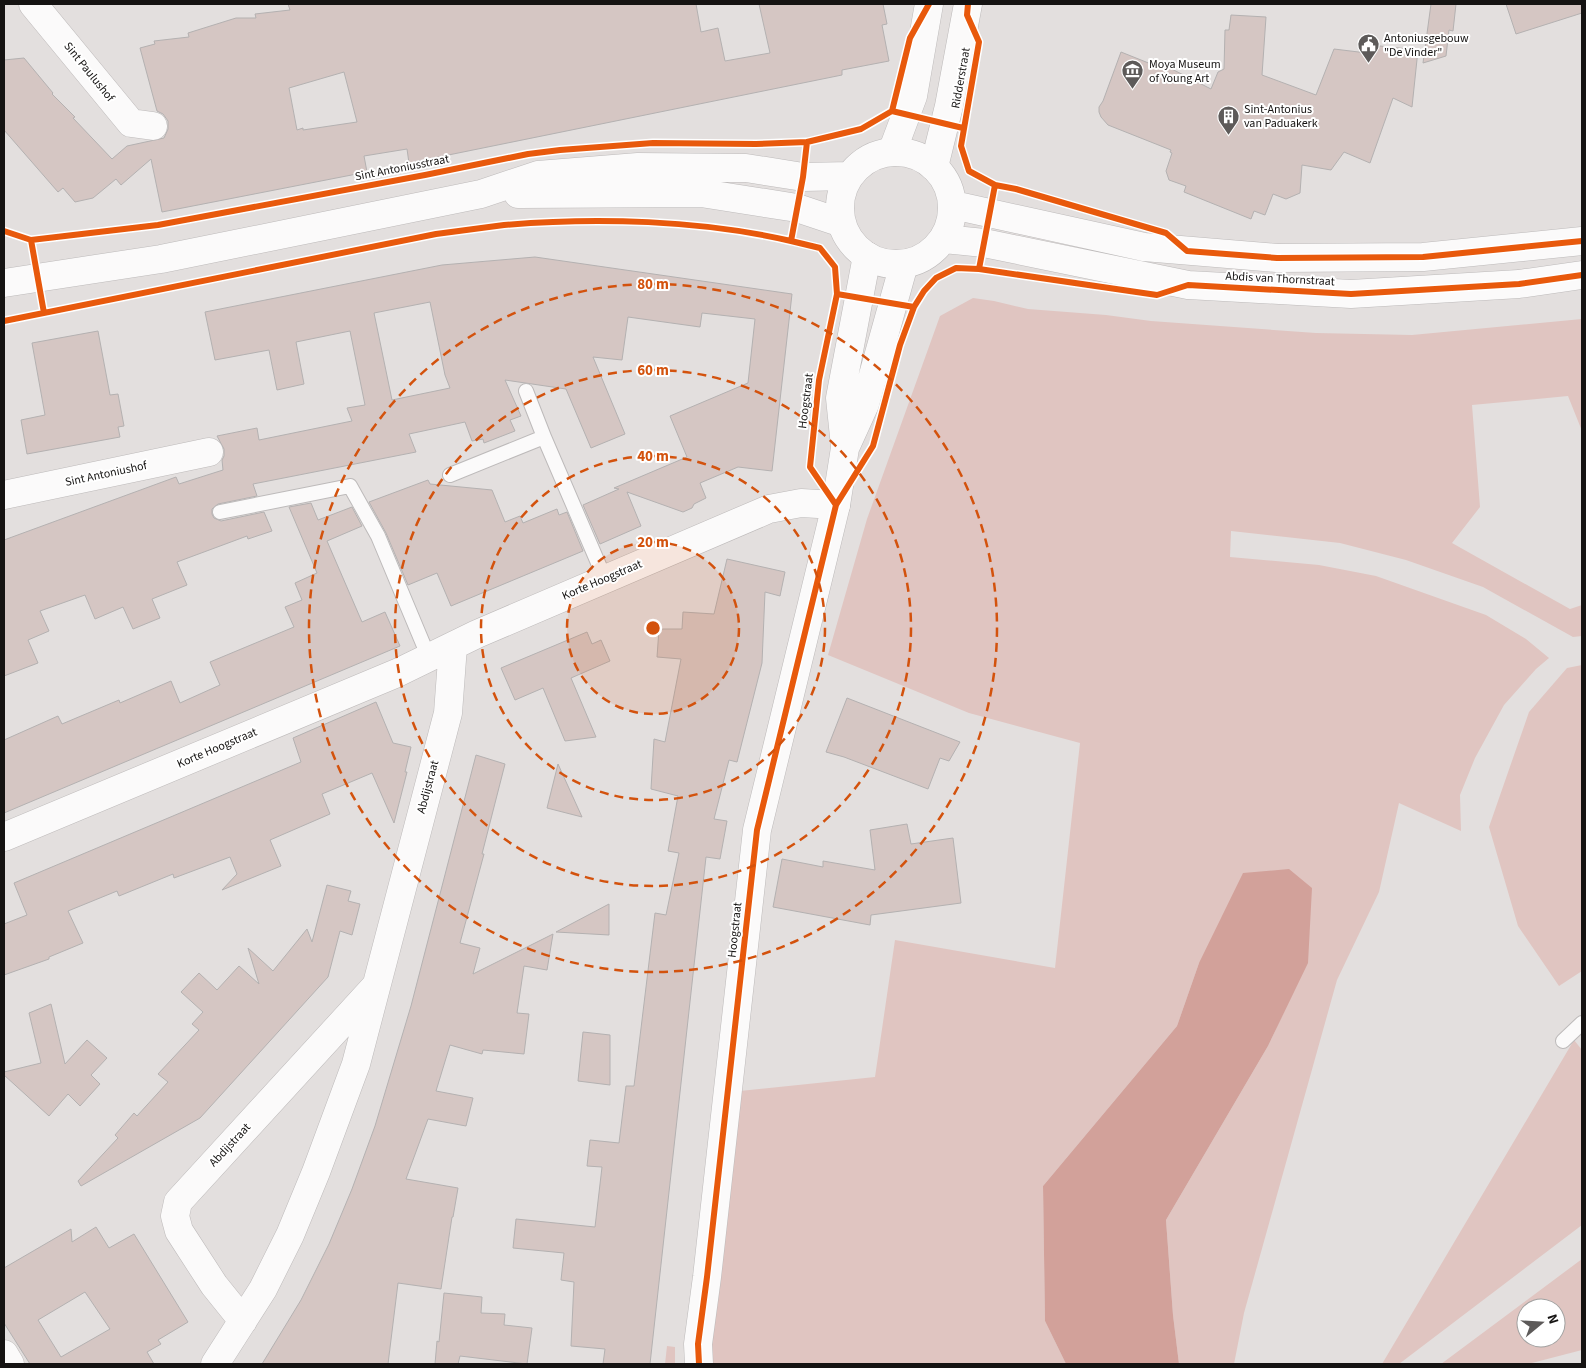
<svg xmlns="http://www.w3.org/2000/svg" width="1586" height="1368" font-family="'Source Sans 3',sans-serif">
<rect width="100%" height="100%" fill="#e3dfde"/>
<path fill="#e0c5c1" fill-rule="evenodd" d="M973,298l21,3 34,8 78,6 45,6 165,12 96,2 170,-16v112l-14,-35 -96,9 8,102 -28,36 118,66 12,-4v31l-9,1 -90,-50 -77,-27 -66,-17 -109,-12 -1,26 89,8 57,11 110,39 40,24 23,19 -13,11 -32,36 -29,53 -15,37 1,36 -62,-28 -20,89 -42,88 -93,333 -10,51h-55l-6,-49 -7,-95 102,-174 39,-83h-108l-22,63 -134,160 2,135 21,43h-379l25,-23 28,-250 135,-14 20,-137 160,28 25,-225 -111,-30 -141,-58 39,-136 73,-203z
M1582,665v306l-23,15 -41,-60 -29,-99 40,-115 38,-44z
M1574,1040l8,10v175l-183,139h-17z
M1582,1259v91l-54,14h-87zM1526,1308h30v30h-30z
M667,1346l8,1v17h-10z"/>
<path fill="#d2a19a" d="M1289,869l23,19 -4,75 -40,83 -102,174 7,95 6,49h-113l-21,-43 -2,-135 134,-160 22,-63 44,-90z"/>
<path fill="#d5c6c3" stroke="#b4b1b1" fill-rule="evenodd" d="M288,4h408l5,28 17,-4 7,33 45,-8 -11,-49h124l4,20 -5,1 7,36 -47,9v5l-433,88 -2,-14 -43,7 3,16 -205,40 -11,-53 -30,26 -5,-6 -23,19 -18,4 -12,-14 -5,4 -54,-62v-70l20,-2 29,35 -1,1 23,23 -2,1 39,41 15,-13 37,-8 4,-9v-8l-5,-7 -6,-3 -17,-63 15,-4 -1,-3 35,-4 -1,-4 48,-15h20l-1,-4 35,-4zM344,72l13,50 -54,8v-2l-6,2 -8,-42z
M1431,4h25l-3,27 -4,-1 -3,26 -23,7z
M1506,4h76v9l-66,21z
M1231,15l35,2 -4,58 54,20 18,-46 41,5 5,-8 38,4 -6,57 -19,-9 -23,65 -26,-11 -13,18 -29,-5 -2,28 -14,6 -13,-5 -8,21 -11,-4 -3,8 -67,-27 2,-6 -17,-6 -3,-9 6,-18 -2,-1 1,-2 -63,-25 -7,-8 -2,-5v-5l4,-6 18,-49 35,14v-5l55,28 7,-17 6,-3 1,-39h4z
M535,257l257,37 -20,177 -34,-4 -38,16 6,15 -12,6 -2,4 -9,4 -56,-20 14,34 -41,18 -17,-39 36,-16 -5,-1 73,-31 -17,-41 78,-33 7,-64 -53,-6 -2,14 -72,-10 -6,43 -29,-3 32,77 -34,14 -25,-59 -61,-9 16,36 -11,4 5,11 -31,12 -1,-4 -11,2 -7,-19 -56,12 7,18 -163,32 4,12 -39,8 -6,5v5l2,4 7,3 43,-9 8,19 -24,8 -1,-3 -70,26 10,23 -35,14 8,19 -27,11 -10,-22 -28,12 -10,-24 -45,16 9,20 -21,9 10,23 -34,13v-136l172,-63 3,7 44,-14 -1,-10 2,-4v-7l-7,-13 40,-8 2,12 93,-19 -5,-13 18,-3 -15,-74 -54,11 8,42 -27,6 -8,-40 -54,10 -10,-48 237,-47zM430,302l15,73 5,13 -58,12 -18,-87z
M98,331l12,64 8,-1 6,32 -6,1 2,10 -93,17 -6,-34 24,-5 -13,-72z
M428,480l2,4 62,6 13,32 15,-6 3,7 34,-14 2,6 8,-3 16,39 -132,55 -14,-33 -29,12 -22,-52 -17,-31z
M311,503l7,17 34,-13 10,19 -35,15 35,81 23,-10 15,34 -396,167v-73l54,-24 4,8 57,-24 1,3 51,-22 9,22 40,-18 -10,-23 84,-35 -9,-20 17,-7 -7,-17 22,-10 -28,-66z
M727,559l58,13 -5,24 -15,-4 -3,71 -25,99 -8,-2 -15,59 13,2 -7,38 -14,-2 -56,507h-47l2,-15 -34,-3 3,-64 -13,-2 3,-27 -51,-5 3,-29 79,8 7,-60 -15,-1 3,-26 29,3 7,-57h8l21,-173 11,2 13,-62 -11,-2 10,-55 -27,-7 3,-50 11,3 16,-83 -24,-2 2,-28h23l1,-17 31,2z
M587,632l5,12 9,-4 9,21 -39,17 25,59 -31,4 -22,-53 -28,12 -14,-32z
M847,698l113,44 -11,19 -9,-3 -12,31 -84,-32 -18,-5z
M376,702l17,41 18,4 -6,25h2l-13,51 -22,-50 -50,21 8,20 -60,26 11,26 -59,24 15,-16 -7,-17 -56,21 -1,-4 -54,22 -2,-5 -49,20 15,32 -34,14v2l-45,16v-51l23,-9 -13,-32 287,-121 -8,-24z
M476,755l29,9 -23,90h2l-24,89 20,5 -7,26 80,-40 -6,36 -23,-4 -7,47 12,1 -5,40 -41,-4 -1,4 -32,-9 -14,46 37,7 -7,28 -38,-7 -22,60 52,9 -5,29h-1l-11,72 -43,-6 -10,81h-126l39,-64 28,-56 23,-55 23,-63 36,-120z
M558,764l24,53 -35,-9z
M907,824l4,20 42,-6 8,65 -90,12 -1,10 -97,-18 9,-48 41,8v-6l52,9 -5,-40z
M327,885l24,6 -3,10 12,3 -8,31 -12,-4 -12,46 -128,141 -119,68 -3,-5 40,-43 -3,-3 19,-22 3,3 31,-34 -10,-8 41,-44 -7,-6 11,-12 -22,-20 18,-19 18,17 22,-24 20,18 -11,-36 25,23 34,-42 5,13z
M609,904v31l-53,-3z
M51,1004l14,60 22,-24 20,18 -16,17 9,9 -20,22 -12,-12 -19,22 -45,-41v-3l37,-9 -12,-50z
M583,1032l27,3v50l-32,-4z
M96,1227l13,21 25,-14 54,88 -30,18 3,4 -14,8 7,12h-124l-26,-41v-55l67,-39 1,13zM85,1292l25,37 -49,28 -23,-37z
M444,1293l38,4 -1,16 24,1 -1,11 28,3 -5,36 -67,-8 -2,8h-23l2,-23 2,1z"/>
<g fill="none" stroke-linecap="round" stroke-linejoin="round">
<defs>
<path id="service" d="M544,437l61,142
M450,475l94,-38 -18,-46
M220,512l130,-26 28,50 51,122
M1563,1041l19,-18"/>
<path id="minor" d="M33,4l98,119 22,3
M4,495l205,-43
M4,837l393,-164 80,-39 292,-125 32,-6 35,2
M243,1321l-29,-36 -35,-54 -4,-15 3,-14 196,-214
M4,1354l6,10
M215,1364l48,-75 27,-54 26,-63 40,-108 92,-351 5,-67"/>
<path id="tertiary" d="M892,152l21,-56 16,-92
M934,167l15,-61 19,-102
M845,446l-5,-48 27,-142
M699,1364l-1,-20 9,-67 50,-447 79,-325 9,-57 20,-44 39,-140"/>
<path id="secondary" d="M840 208a56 56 0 1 1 112 0a56 56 0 1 1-112 0Z
M518,194l183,-1 96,15 45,15
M953,205l191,42 133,11 146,-1 159,-16
M944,239l40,4 204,42 163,9 168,-10 63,-9
M4,283l157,-24 163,-33 157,-32 57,-19 100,-8 108,1 57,9 47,-1"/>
</defs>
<use href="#service" stroke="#bdbaba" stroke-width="16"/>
<use href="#minor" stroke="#bdbaba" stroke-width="29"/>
<use href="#tertiary" stroke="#bdbaba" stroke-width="29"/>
<use href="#secondary" stroke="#bdbaba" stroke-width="29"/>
<use href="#service" stroke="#fbfafa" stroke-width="14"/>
<use href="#minor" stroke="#fbfafa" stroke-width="28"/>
<use href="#tertiary" stroke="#fbfafa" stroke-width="28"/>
<use href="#secondary" stroke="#fbfafa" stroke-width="28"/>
<defs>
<path id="cycleway" d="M968,4l-1,11 12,27 -18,104 8,25 26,14 21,4 150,44 21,18 90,7 146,-1 159,-16
M892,111l18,-73 19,-34
M4,231l27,9 127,-15 267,-50 103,-21 32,-4 93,-7 103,1 51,-2
M31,240l13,73
M979,269l16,-84
M837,294l77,13
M4,321l432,-87c23,-3 45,-6 68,-9 92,-8 197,-5 287,16
M836,505l-26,-38 9,-87 18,-86 -2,-27 -15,-19 -29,-7 12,-64 4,-35 54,-13 31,-18 71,17
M699,1364l-1,-20 9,-67 50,-447 79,-325 37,-59 27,-101 14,-38 10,-16 12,-13 20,-10 23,1 178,26 31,-10 163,9 168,-10 63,-9"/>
</defs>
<use href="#cycleway" stroke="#fff" stroke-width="9"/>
<use href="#cycleway" stroke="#e8590c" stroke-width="6"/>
</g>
<circle cx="653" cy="628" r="86" fill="#d3520d" fill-opacity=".12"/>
<g fill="none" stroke="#d3520d" stroke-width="2.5" stroke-dasharray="9 6">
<circle cx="653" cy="628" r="86"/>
<circle cx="653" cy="628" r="172"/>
<circle cx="653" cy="628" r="258"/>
<circle cx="653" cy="628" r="344"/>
</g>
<defs>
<symbol id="civic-pin" viewBox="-11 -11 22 30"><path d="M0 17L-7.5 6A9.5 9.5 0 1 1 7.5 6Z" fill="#5d5a59" stroke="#fff"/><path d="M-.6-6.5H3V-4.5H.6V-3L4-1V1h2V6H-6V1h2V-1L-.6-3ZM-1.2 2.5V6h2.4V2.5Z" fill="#fff"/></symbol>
<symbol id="museum-pin" viewBox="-11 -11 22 30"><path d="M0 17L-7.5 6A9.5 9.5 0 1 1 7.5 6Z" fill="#5d5a59" stroke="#fff"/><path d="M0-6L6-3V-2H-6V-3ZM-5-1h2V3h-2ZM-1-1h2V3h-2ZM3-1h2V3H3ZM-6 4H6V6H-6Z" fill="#fff"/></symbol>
<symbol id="building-pin" viewBox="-11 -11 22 30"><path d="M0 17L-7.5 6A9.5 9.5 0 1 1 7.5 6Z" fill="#5d5a59" stroke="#fff"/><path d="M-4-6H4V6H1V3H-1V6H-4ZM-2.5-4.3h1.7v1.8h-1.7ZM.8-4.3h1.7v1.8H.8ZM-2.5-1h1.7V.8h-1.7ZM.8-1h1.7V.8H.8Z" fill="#fff"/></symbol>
</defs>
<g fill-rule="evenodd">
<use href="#civic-pin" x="1356" y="32" width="25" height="34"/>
<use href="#museum-pin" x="1120" y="58" width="25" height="34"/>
<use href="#building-pin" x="1216" y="104" width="25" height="34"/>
</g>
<g text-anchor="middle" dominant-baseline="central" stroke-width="4" stroke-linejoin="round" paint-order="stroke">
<g font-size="12" fill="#151312" stroke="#fff" text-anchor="start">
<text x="1384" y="38">Antoniusgebouw<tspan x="1384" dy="14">"De Vinder"</tspan></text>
<text x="1149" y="64">Moya Museum<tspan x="1149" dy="14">of Young Art</tspan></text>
<text x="1244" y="109">Sint-Antonius<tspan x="1244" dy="14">van Paduakerk</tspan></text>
</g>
<g font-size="12" fill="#151312" stroke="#fff">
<text transform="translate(89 72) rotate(51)">Sint Paulushof</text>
<text transform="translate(961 78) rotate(-80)">Ridderstraat</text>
<text transform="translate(402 168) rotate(-11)">Sint Antoniusstraat</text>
<text transform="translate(1280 279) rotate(3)">Abdis van Thornstraat</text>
<text transform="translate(806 401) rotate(-83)">Hoogstraat</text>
<text transform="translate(106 474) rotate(-12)">Sint Antoniushof</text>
<text transform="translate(602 580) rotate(-23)">Korte Hoogstraat</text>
<text transform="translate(217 748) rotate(-23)">Korte Hoogstraat</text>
<text transform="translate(428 787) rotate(-75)">Abdijstraat</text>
<text transform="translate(735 930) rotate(-84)">Hoogstraat</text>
<text transform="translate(230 1145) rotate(-47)">Abdijstraat</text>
</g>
</g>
<circle cx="653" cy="628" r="8" fill="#d3520d" stroke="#fff" stroke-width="2.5"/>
<g font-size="15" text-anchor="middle" font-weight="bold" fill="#d3520d" stroke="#fff" stroke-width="4" stroke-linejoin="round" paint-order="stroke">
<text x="653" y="289">80 m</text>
<text x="653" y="375">60 m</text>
<text x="653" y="461">40 m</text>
<text x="653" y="547">20 m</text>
</g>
<rect width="1586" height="1368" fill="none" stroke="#151312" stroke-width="10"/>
<g transform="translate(1541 1323) rotate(72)"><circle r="24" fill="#ffffff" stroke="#a1a1a0"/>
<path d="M0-4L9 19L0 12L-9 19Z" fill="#5d5a59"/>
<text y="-8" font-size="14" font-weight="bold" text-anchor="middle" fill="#151312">N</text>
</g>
</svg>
